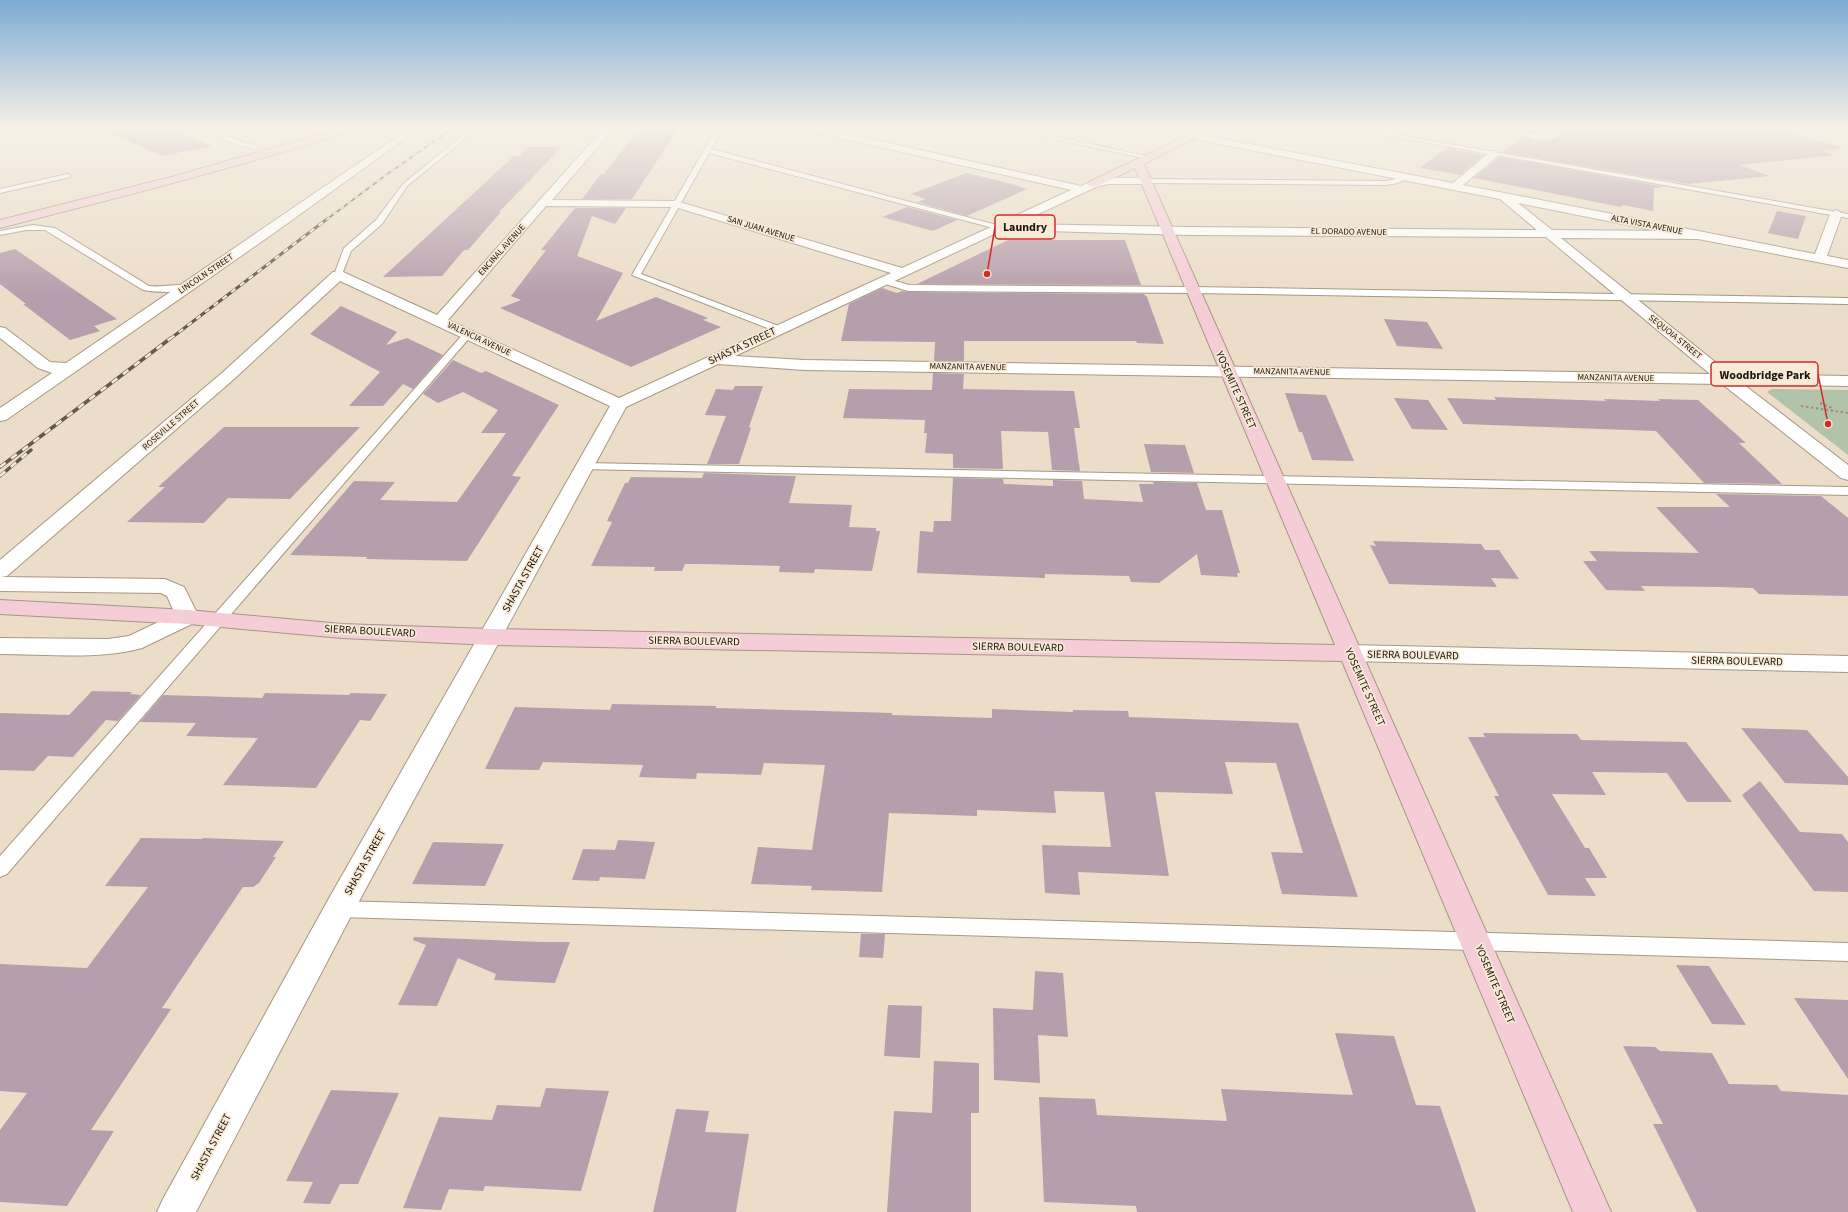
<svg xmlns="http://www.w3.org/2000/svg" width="1848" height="1212" font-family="'Source Sans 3',sans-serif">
<rect width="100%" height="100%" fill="#ebddc8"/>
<path fill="#b3c3aa" d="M1772,389l76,1v65l-81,-63z"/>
<path fill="#b59fac" d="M96,126h70l46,20 -50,10z
M647,126h33l-48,73h-50l19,-25 2,1 33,-42h5z
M1623,126h115l20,2 15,-1 70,21 -22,3 15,4 -96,10 29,11 -81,8 -185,-32 20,-16 11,4 11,1 16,-5v-1l-3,-3z
M528,147h34l-63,65h2l-33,38h-4l-22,26 -59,1 119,-110 12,-11h5z
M1446,148l38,7 -24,20 -40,-7z
M1499,157l166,30 -11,1 -1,23 -30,-6 -2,2 -147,-29z
M967,173l53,13h-2l9,3 -60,27 -50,-14 9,-3 -15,-5z
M907,207l50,13 -24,11 -51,-14z
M575,208h51l-11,16 -23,-8 -15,40 46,17 -27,48 60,-24 52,21 -5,2 18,7 -90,40 -131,-59 21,-8 -10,-4 35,-46h-5z
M1777,211l29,5 -8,23 -30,-6z
M1008,240h117l16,45 -224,-1z
M15,249l102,70 -23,7 6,5 -30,9 -47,-36h3l-26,-20v-31z
M882,288l15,5 5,-2 6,1 236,2 3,3 17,47 -27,-1 -1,-2h-172v20h-30l1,-19 -94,-1 8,-37z
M341,306l56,26 -11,13 21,-7 36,17 -30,34 -10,-5 -20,22h-34l31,-34 -70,-38z
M1384,319l43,3 16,27 -46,-3z
M453,360l28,13 5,-2 73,34 -47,71 9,1 -54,84 -101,-2 1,-2 -77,-2 64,-74 41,1 -15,18 77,2 49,-69h-25l17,-23 -35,-18 -25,11 -15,-9z
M933,373l31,1 -1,15 111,2 6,37h-6l6,43 -28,-1 -4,-38 -47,-1 2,38 -50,-1v-14l-28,-1 2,-20h-3l1,-13 -82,-2 6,-29 83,1z
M735,386h28l-14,41 2,1 -12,36h-32l19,-48 -21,-1 11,-26 17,1z
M1285,393l41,2 28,66 -42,-1 -10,-28h-3z
M1494,397l112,4 -2,-2 56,2 -2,-2 40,1 48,43h-7l43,41 -78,-1 -48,-52 -193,-7 -16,-26 49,2z
M1394,398l34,2 20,30 -36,-1z
M224,427h136l-70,72 -62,-1 -24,25 -77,-1 38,-35h-7z
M1144,444l41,1 9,28 -43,-1z
M704,473l92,3 -7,27 63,2 -3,22 27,1v3h4l-8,40 -57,-2 -1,4 -35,-1 1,-6 -78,-2h-17l-3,7h-28l1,-4 -64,-1 21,-44 -5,-1 18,-38h3l3,-6 71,1z
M953,478l50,1 1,5 49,2v-6l29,1 2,18 59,3 -4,-18h15l-1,-2 44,1 9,27h16l18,63h-3l1,4 -37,-2 -4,-21 -38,29 -28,-1 -2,-6 -84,-2v4l-128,-5 3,-42 13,1 1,-11h17z
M1716,494l105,2 27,22v78l-89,-2 -6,-6 -34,-1 -78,-1 4,5 -39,-1 -23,-29h14l-8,-10 110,2 -43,-46h74z
M1373,541l108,3 4,6h14l20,29 -28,-1 6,9 -108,-3 -19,-39 6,1z
M92,691l40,1 -2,2 11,1 -23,26 -12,-1 -33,37 -25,-1 -14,15 -34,-1v-57l69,2z
M265,693l84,2 2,-2 36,1 -17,27 -10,-1 -44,68 -93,-3 35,-47 -72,-2 10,-13 -56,-1 23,-27 99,3z
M612,704l104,2v2l176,5v2l100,3v-9l81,3v-2l55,1 1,6 169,6 60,174 -76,-3 -11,-42 32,1 -27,-90 -51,-1 8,32 -78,-2 14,84 -91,-4 2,23 -35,-2 -3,-48 69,2 -7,-55 -50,-1 2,22 -79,-3v6l-88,-3 -7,79 -71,-2 1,-4 -61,-2 7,-37 54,3 13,-85 -61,-2 -3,12 -64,-2 -1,6 -57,-2 4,-12 -100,-3 -4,8 -54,-1 30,-62 95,3z
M1741,728l66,2 41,47v8l-63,-2z
M1483,733l94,1 4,6 105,2 46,60h-45l-20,-29 -75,-1 14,23 -54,-1 33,54h4l18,30h-22l11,18 -48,-1 -54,-99h5l-31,-59h17z
M1760,781l40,51 42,2 6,8v50l-34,-1 -72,-96z
M141,838l61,1 1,-1 81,3 -11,16h3l-17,26 -6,4h-10l-81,121 9,1 -80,121 23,1 -47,75 -67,-4v-72l27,-37 -27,-2v-127l87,4 61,-81 -43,-1z
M618,840l37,2 -10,37 -45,-2 -1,4 -27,-1 11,-31 32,1z
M433,842l71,2 -19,42 -73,-2z
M861,934h24l-2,24 -24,-1z
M414,937l127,5h29l-15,41 -61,-3 2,-6 -38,-16 -21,48 -39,-1 28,-60 -13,-5z
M1676,965l33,1 37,59 -34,-1z
M1035,971l28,2 5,64 -30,-2 2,48 -46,-3 -1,-72 40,2z
M1794,998l54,2v79z
M888,1005l34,1 -2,52 -36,-2z
M1335,1033l59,3 22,69 24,1 36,106h-339l-1,-6 -92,-4 -5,-105 56,2 2,16 130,6 -6,-32 132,6z
M1623,1046l32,1 5,4 52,2 17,31 48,1 4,6 67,4v117h-151l-44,-88h10z
M934,1061l45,2v50h-8v99h-84l7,-101 38,2z
M546,1088l63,3 -28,100 -96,-5 -2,5 -34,-2 -8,21 -38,-2 36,-91 53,3 5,-15 43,2z
M331,1090l68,3 -41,91h-18l-10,20 -27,-1 10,-21 -27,-1z
M676,1109l33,2 -4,21 44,2 -13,78h-83z"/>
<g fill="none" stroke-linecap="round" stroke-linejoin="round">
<defs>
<path id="lane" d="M474,126h7l-74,60 -25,38 -31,27 -10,26h-6l-1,-2 10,-27 32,-28 27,-36z
M718,126h6l-13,23 293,78 -1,2h-6l-288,-76 -68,121 140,53 2,2 -2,2h-6l-143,-56z
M992,126h12l147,31 -3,2z
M1333,126h14l501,88v4z
M1530,126l21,3 9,6c-10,7 -31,5 -40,-3l4,-4zM1528,130l19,2 5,3h-12l-13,-3z
M202,127l40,15 17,5 -3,2 -18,-4 -38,-15 -1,-1z
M68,174l2,1v2l-70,16v-4z
M1404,175l3,2c-7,7 -14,7 -24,8l-237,-2 -3,-2 3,-2 237,2 10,-1z
M33,225l22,3 94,58c10,2 36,-4 42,1 -8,7 -38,5 -48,3l-98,-60h-19l-26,5v-4z
M885,278l24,7 284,2 655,11v6l-655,-11 -285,-2 -26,-8v-4z
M468,331l5,3 -2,2 -464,538 -7,3v-21l465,-524z
M585,463l1263,24v8l-1267,-26 -2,-2z
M339,901l1509,42v18l-1509,-44 -7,-2 -3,-6 3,-6z"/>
<path id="street" d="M413,126h13l-13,7 -139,100 -268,187 -6,1v-13l52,-35 -14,-5 -38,-30v-11l5,1 45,34 16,1z
M606,126h10l-64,74 124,1 226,67 169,-78 -271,-61 -5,-3h18l268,60c21,-10 42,-8 65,-8l5,3 -5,3h-38l-12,3 -79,37 173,3 347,3 -37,-31 -306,-60 -19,-9 -13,-2 -2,-2h20l17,8 256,49 37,-31 4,-1 5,3 -1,2 -35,29 185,36 6,4 -6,4 -130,-26 34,27 125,1 6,-3 132,26 15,-40 6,-4 4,2 2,2 -15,42 21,4v8l-150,-29 -137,-1 169,136 118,2v10l-105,-2 105,81v15l-7,-2 -119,-94 -918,-14 -86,-6 -92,43 -276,511 -154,294h-39l6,-13 165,-299 282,-494 -270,-125 -106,98 -227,197 -6,1 164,2 19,8 15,30 -3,5 -54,26c-42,12 -97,6 -142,6v-16l108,1 21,-3 46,-22 -8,-18 -6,-3 -161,-2v-31l222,-187 111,-101h10l94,43zM546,206l129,1 216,66 -272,125 -171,-78zM1003,230l187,5 356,2 164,137 -906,-14 -69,-4z
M1392,126h12l-13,8h-6l-2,-2z
M1350,645l498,11v16l-498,-11 -8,-2 -4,-6 4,-6z"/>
<path id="secondary" d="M349,126h15l-2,2c-119,38 -241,69 -362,100v-8l175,-44z
M1206,126h13l-75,38 467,1048h-38l-231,-551 -851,-16 -149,-7 -154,-14 -188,-10v-14l188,10 154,14 149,5 844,16 -200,-477 -38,18h-8l-1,-2 1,-2z"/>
</defs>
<use href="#lane" stroke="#a59884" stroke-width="2"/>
<use href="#street" stroke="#a59884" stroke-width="2"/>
<use href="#secondary" stroke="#a59884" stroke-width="2"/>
<path stroke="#998f7f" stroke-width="2" stroke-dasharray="2.5 2.5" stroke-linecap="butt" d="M1820,403l14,6
M1801,406l47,7"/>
<use href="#lane" fill="#fff" fill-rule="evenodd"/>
<use href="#street" fill="#fff" fill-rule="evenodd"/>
<use href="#secondary" fill="#f4cdd6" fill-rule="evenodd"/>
<defs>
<path id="rail-far2" d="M326,220l60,-45 70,-49"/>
<path id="rail-far1" d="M170,339l157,-120"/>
<path id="rail" d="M0,467l171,-129
M0,476l31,-26"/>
</defs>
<use href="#rail-far2" stroke="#625a4e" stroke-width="2"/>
<use href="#rail-far1" stroke="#625a4e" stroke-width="3"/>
<use href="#rail" stroke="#625a4e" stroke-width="3.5"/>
<use href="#rail-far2" stroke="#f8ead5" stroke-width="1.5" stroke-dasharray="4.5" stroke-linecap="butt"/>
<use href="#rail-far1" stroke="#f8ead5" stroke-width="2" stroke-dasharray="5.5" stroke-linecap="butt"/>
<use href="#rail" stroke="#f8ead5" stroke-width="2.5" stroke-dasharray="7" stroke-linecap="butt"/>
</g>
<linearGradient id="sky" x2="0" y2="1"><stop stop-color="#7dabd4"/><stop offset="0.43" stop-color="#f6f0e6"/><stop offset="1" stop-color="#f6f0e6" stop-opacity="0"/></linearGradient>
<rect width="1848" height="296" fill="url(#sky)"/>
<g text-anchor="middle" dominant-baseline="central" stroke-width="3.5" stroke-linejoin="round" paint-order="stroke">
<g font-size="9" fill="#1b160e" stroke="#f8ead5">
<text transform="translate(1647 225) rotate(11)">ALTA VISTA AVENUE</text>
<text transform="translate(761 229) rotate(17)">SAN JUAN AVENUE</text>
<text transform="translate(1349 232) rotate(1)">EL DORADO AVENUE</text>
<text transform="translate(502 250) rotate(-48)">ENCINAL AVENUE</text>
<text transform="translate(206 274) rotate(-34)">LINCOLN STREET</text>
<text transform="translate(1675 337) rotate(39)">SEQUOIA STREET</text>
<text transform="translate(479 339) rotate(25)">VALENCIA AVENUE</text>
<text transform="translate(968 367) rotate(1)">MANZANITA AVENUE</text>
<text transform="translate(1292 372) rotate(1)">MANZANITA AVENUE</text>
<text transform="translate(1616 378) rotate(1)">MANZANITA AVENUE</text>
<text transform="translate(171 425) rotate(-41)">ROSEVILLE STREET</text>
</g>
<g font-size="11" fill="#1b160e" stroke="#f8ead5">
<text transform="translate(742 346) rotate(-25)">SHASTA STREET</text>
<text transform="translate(1236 390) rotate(66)">YOSEMITE STREET</text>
<text transform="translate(523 579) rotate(-61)">SHASTA STREET</text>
<text transform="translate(370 631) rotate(3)">SIERRA BOULEVARD</text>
<text transform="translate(694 641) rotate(1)">SIERRA BOULEVARD</text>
<text transform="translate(1018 647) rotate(1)">SIERRA BOULEVARD</text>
<text transform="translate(1413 655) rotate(1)">SIERRA BOULEVARD</text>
<text transform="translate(1737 661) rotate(1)">SIERRA BOULEVARD</text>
<text transform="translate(1365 687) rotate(66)">YOSEMITE STREET</text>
<text transform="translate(365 862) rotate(-61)">SHASTA STREET</text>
<text transform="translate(1495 984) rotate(67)">YOSEMITE STREET</text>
<text transform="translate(211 1147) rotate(-62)">SHASTA STREET</text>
</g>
</g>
<path fill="none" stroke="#d62828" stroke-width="1.5" d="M987 274L995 227M1828 424L1818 374"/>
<g fill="#d62828" stroke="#f8ead5" stroke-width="1.5">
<circle cx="987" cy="274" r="4"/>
<circle cx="1828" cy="424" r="4"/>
</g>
<g fill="#f8ead5" stroke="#d62828" stroke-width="1.5">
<rect x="995" y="215" width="60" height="24" rx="4"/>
<rect x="1711" y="362" width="107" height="24" rx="4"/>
</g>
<g font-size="12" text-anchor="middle" font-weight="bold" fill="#1b160e">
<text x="1025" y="231">Laundry</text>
<text x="1765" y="379">Woodbridge Park</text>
</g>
</svg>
